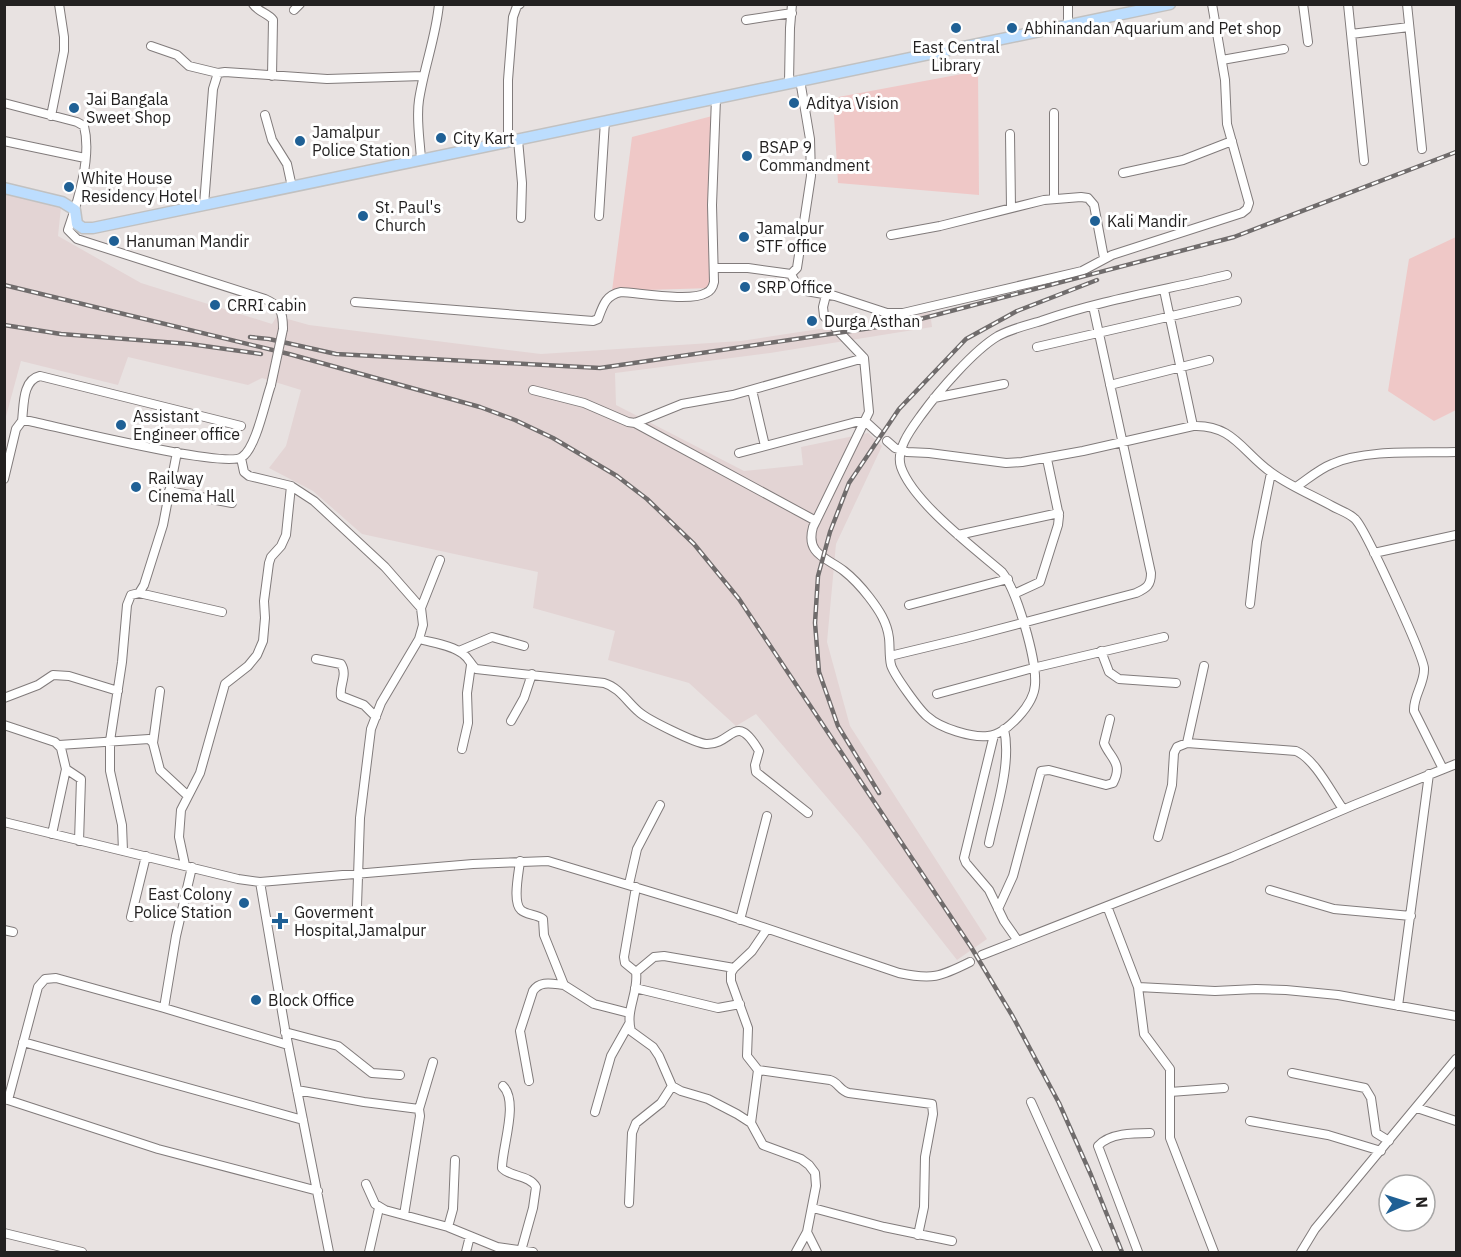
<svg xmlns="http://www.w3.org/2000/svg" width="1461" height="1257" font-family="'IBM Plex Sans',sans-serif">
<rect width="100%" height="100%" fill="#e8e2e1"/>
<path fill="#e3d4d4" d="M5,194l56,13 -3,29 83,47 131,41 5,-8 32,9 232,29 200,-13 189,-29 2,15 -162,26 -155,20 1,32 128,66 59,-6 -2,-18 67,-14 14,13 -46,98 -9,98 23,84 137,213 -30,21 -99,-126 -102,-120 -20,12 -47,-43 -81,-23 7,-29 -82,-23 5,-36 -176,-38 -49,-43 -44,-23 17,-22 15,-56 -39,-12 -14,7 -120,-28 -10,28 -97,-24 -16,59z"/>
<path fill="#efc8c7" d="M978,71l1,124 -141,-12 -5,-85z
M716,115l-3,173 -101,3 20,-154z
M1456,237v173l-22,11 -46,-30 21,-132z"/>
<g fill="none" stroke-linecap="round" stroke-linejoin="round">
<defs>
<path id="minor" d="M253,4c5,8 15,9 20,16l-1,56
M1068,4v21
M1303,4l5,38
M1348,4l16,157
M1407,4l15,145
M294,10l6,-6
M746,20l46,-7
M1351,34l58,-7
M151,46l26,9 12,11 29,7
M1222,60l62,-11
M789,82l1,-54 2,-24
M4,103l73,19 7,4c8,31 -6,75 -16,104l9,9 188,60c16,7 18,13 18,30
M1054,113v86
M265,115l7,25 15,24 5,23
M51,116l13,-65v-14l-5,-33
M1010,134l1,74
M518,140l4,43 -1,35
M4,141l81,17
M508,142v-62l5,-63 4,-11 3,-2
M421,160c-1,-20 -5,-41 -2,-60 5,-33 17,-63 20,-96
M1123,173l60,-13 49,-19
M204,205l9,-116 5,-16 7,-1 102,7 96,-3
M599,216l6,-95
M891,235l49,-9 104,-26 37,-3 7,1 6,7 10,53
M714,268h34l43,6 6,-6 14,-92 -1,-37 -10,-59
M791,274l5,10 10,7 29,5 52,17h16l179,-42 30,-16 130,-42 5,-4 2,-6 -22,-79 -2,-44 -13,-76
M1164,290l29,136
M826,295l-3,12 1,9 40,42 5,54 -56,115c-8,28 15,31 31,44 9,7 18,17 25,26 10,13 18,25 20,41 1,9 0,18 2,27 3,10 29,46 37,52 12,11 44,21 60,19 19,-2 46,-32 47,-51 2,-25 -18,-94 -33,-113 -28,-24 -89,-70 -101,-105 -6,-18 11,-39 21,-53 16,-22 52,-64 76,-78 13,-7 29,-11 43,-15 60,-21 124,-31 186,-46
M355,302l238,19 5,-2c5,-14 8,-24 23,-27 19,1 70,10 85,1 5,-2 7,-6 8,-11l-2,-77 4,-107
M1037,347l200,-46
M1110,385l99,-25
M533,390l51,13 44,19 7,1 47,-19 51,-9 131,-37
M752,390l13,56
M934,398l70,-14
M22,421c2,-15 0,-41 18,-45l201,50
M635,423l181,98
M887,441l8,7 12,4 22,1 77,10 16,-1 61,-11 110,-25c40,-2 50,27 79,47 18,13 40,22 60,33 7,4 17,7 23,13 10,9 67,134 69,149 1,15 -11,28 -10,43l29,58
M739,453l117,-31h10l12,11
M241,458l3,14 5,4 42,10 23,15 71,66 36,41 2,17 -4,14 -38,64 -10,26 -11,89 -4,117
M4,479l12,-50 6,-8h7c29,6 196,48 213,36 14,-9 23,-55 29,-72
M1296,487c12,-8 23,-18 36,-23 33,-15 88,-11 124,-12
M169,491l63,12
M958,535l101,-22
M1374,553l82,-18
M139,593l83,19
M1014,594l26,-12 18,-57 1,-9 -12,-57
M1250,604l7,-62 14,-69
M909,605l99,-26
M421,608l19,-48
M419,639c14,4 33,6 44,15 6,4 7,10 13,15l128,14c16,5 23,19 35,29 9,8 56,31 67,32 27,1 29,-34 53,7l-4,14 1,7 52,41
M459,651l33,-14 32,9
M1101,651l8,21 10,7 57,4
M890,656l75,-18 171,-45c11,-5 15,-8 15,-20l-58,-267
M316,659l25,5c7,11 -2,21 0,32l23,9 12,12
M937,694l96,-26 131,-31
M4,698l34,-13 15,-10 16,1 49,15
M511,721l13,-23 8,-24
M4,725l51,17 6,6 5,21 15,10 -2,62
M994,735l-30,123 2,5 23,27 15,31 14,20
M153,743l7,-52
M1187,743l17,-77
M59,745l90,-6 4,4 7,27 28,26
M462,749l6,-26 -1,-30 4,-28
M4,822l234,57 22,3 213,-18 75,-3 173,52 178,60c33,7 41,4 71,-11
M52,834l14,-65
M1158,837l14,-52 2,-32 3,-6 10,-4 109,8c19,8 35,41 47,58
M989,843c7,-34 23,-80 15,-114
M123,851l-1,-26 -12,-54v-30l12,-79 5,-57 4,-10 8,-2 5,-8 19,-60 14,-73
M520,861c-1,11 -8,41 1,49 5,5 16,4 22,9l1,16 20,50 30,19 35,9
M185,865l-6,-28 2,-27 19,-37 25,-89 23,-18 9,-11 6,-14 2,-23 -1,-17 5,-38 2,-6 10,-11 5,-11 5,-49
M192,867l-16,69 -12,72 124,37
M260,882l25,147 44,223
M629,884l8,-35 23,-44
M636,887l-12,70 1,6 11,9c3,20 -11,38 -5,59l22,16 6,9 13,30 9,5 27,8 29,15 14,9 12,22 38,14 8,6 6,8 1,13 -9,46 -11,20
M1270,890l64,19 77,7
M1107,906l31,81 6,47 26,35v69l44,114
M998,909l15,-33 28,-105 8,-1 57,15 7,-2c11,-20 -4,-26 -9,-40l6,-24
M131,917l15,-61
M740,920l27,-104
M4,930l9,2
M982,955l250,-98 122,-52 102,-41
M636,972l18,-15 10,-1 70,12
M1138,987l77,4 41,-2 30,1 52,5 118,21
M635,988l83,20 22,-4
M1398,1006l31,-232
M285,1032l53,14 34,27 28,2
M23,1042l280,78
M758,1070l72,10c8,2 10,11 19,13l83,11 1,10 -8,43 -1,50 -6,28
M1292,1073l73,15 6,10 5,35 13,8
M529,1081l-9,-50 13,-40c7,-11 20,-7 31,-6
M503,1086c16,16 -1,61 -1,82 8,9 28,7 34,19l-3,21 -12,43
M297,1090l67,12 55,7 1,7 -16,99
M1170,1092l54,-4
M4,1099l4,1 30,-113 7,-8 11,-1 108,30
M8,1100l150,49 160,42
M1031,1102l67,150
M1417,1108l39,13
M419,1109l14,-47
M595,1112l16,-56 18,-32
M1250,1121l78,14 53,16
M751,1123l7,-53 -11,-14 1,-28 -17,-47v-8l3,-5 18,-17 15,-22
M366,1184l9,20 10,6 63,17 49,20 36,5
M629,1203l3,-70 4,-10 25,-20 11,-17
M813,1208l71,19 68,14
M448,1227l5,-18 2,-49
M807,1232l10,20
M4,1233l78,19
M369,1252l10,-44
M466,1252l4,-16
M1138,1252l-40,-106c11,-13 36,-13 52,-13
M1301,1252l14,-23 141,-170"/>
<path id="major" d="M4,188l58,14 13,8 2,14 6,4h10l1077,-224"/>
</defs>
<use href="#minor" stroke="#817b7b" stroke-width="10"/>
<use href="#major" stroke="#c1c1c1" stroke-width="13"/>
<use href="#minor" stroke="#fff" stroke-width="8"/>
<use href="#major" stroke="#bcddfe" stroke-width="10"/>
<defs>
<path id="rail" d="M4,285l285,69 191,53 35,13 38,18 64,38 30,23 47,45 45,55 232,348 42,70 46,86 32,72 31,77
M4,325l57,9 129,10 71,10
M250,337l19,2 67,15 264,14 305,-45 329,-86 222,-85
M879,793l-41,-67 -19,-54 -4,-49 3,-47 12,-44 19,-49 50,-74 67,-70 51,-28 80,-31"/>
</defs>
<use href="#rail" stroke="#706c6c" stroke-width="4.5"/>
<use href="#rail" stroke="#fff" stroke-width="2" stroke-dasharray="7" stroke-linecap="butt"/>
<defs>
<path id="minor-bridge" d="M271,385l12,-56"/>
</defs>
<use href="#minor-bridge" stroke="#817b7b" stroke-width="10" stroke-linecap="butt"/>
<use href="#minor-bridge" stroke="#fff" stroke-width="8"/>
</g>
<g fill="#1f6095" stroke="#fff" stroke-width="2">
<circle cx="956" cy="28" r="6"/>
<circle cx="1012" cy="28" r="6"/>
<circle cx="794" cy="103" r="6"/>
<circle cx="74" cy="108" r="6"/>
<circle cx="441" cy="138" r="6"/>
<circle cx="300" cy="141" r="6"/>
<circle cx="747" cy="156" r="6"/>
<circle cx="69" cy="187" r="6"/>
<circle cx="363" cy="216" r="6"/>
<circle cx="1095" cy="221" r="6"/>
<circle cx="744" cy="237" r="6"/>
<circle cx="114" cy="241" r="6"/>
<circle cx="745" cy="287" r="6"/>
<circle cx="215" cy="305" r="6"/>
<circle cx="812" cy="321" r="6"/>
<circle cx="121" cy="425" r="6"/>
<circle cx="136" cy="487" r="6"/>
<circle cx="244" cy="903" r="6"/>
<path d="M277 912h6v6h6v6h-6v6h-6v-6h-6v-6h6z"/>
<circle cx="256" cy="1000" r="6"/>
</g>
<g text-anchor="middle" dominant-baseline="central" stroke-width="6" stroke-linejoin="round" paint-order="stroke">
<g font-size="16" fill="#232121" stroke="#fff" text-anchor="start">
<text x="1024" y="28">Abhinandan Aquarium and Pet shop</text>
<text x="956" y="47" text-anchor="middle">East Central<tspan x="956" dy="18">Library</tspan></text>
<text x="86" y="99">Jai Bangala<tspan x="86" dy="18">Sweet Shop</tspan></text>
<text x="806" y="103">Aditya Vision</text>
<text x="312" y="132">Jamalpur<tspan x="312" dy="18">Police Station</tspan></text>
<text x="453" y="138">City Kart</text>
<text x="759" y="147">BSAP 9<tspan x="759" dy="18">Commandment</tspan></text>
<text x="81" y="178">White House<tspan x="81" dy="18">Residency Hotel</tspan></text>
<text x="375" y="207">St. Paul's<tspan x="375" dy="18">Church</tspan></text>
<text x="1107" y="221">Kali Mandir</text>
<text x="756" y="228">Jamalpur<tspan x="756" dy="18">STF office</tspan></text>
<text x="126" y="241">Hanuman Mandir</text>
<text x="757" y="287">SRP Office</text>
<text x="227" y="305">CRRI cabin</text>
<text x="824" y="321">Durga Asthan</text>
<text x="133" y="416">Assistant<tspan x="133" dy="18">Engineer office</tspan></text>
<text x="148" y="478">Railway<tspan x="148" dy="18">Cinema Hall</tspan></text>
<text x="232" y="894" text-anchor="end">East Colony<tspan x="232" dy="18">Police Station</tspan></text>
<text x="294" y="912">Goverment<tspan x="294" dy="18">Hospital,Jamalpur</tspan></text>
<text x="268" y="1000">Block Office</text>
</g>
</g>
<rect width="1461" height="1257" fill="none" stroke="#232121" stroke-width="12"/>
<g transform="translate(1407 1203) rotate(87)"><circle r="28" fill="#ffffff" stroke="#a7a6a6" stroke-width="1.5"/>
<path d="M0-4.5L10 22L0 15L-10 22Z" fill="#1f6095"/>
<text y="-9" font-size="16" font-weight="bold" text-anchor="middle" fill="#232121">N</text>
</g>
</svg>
